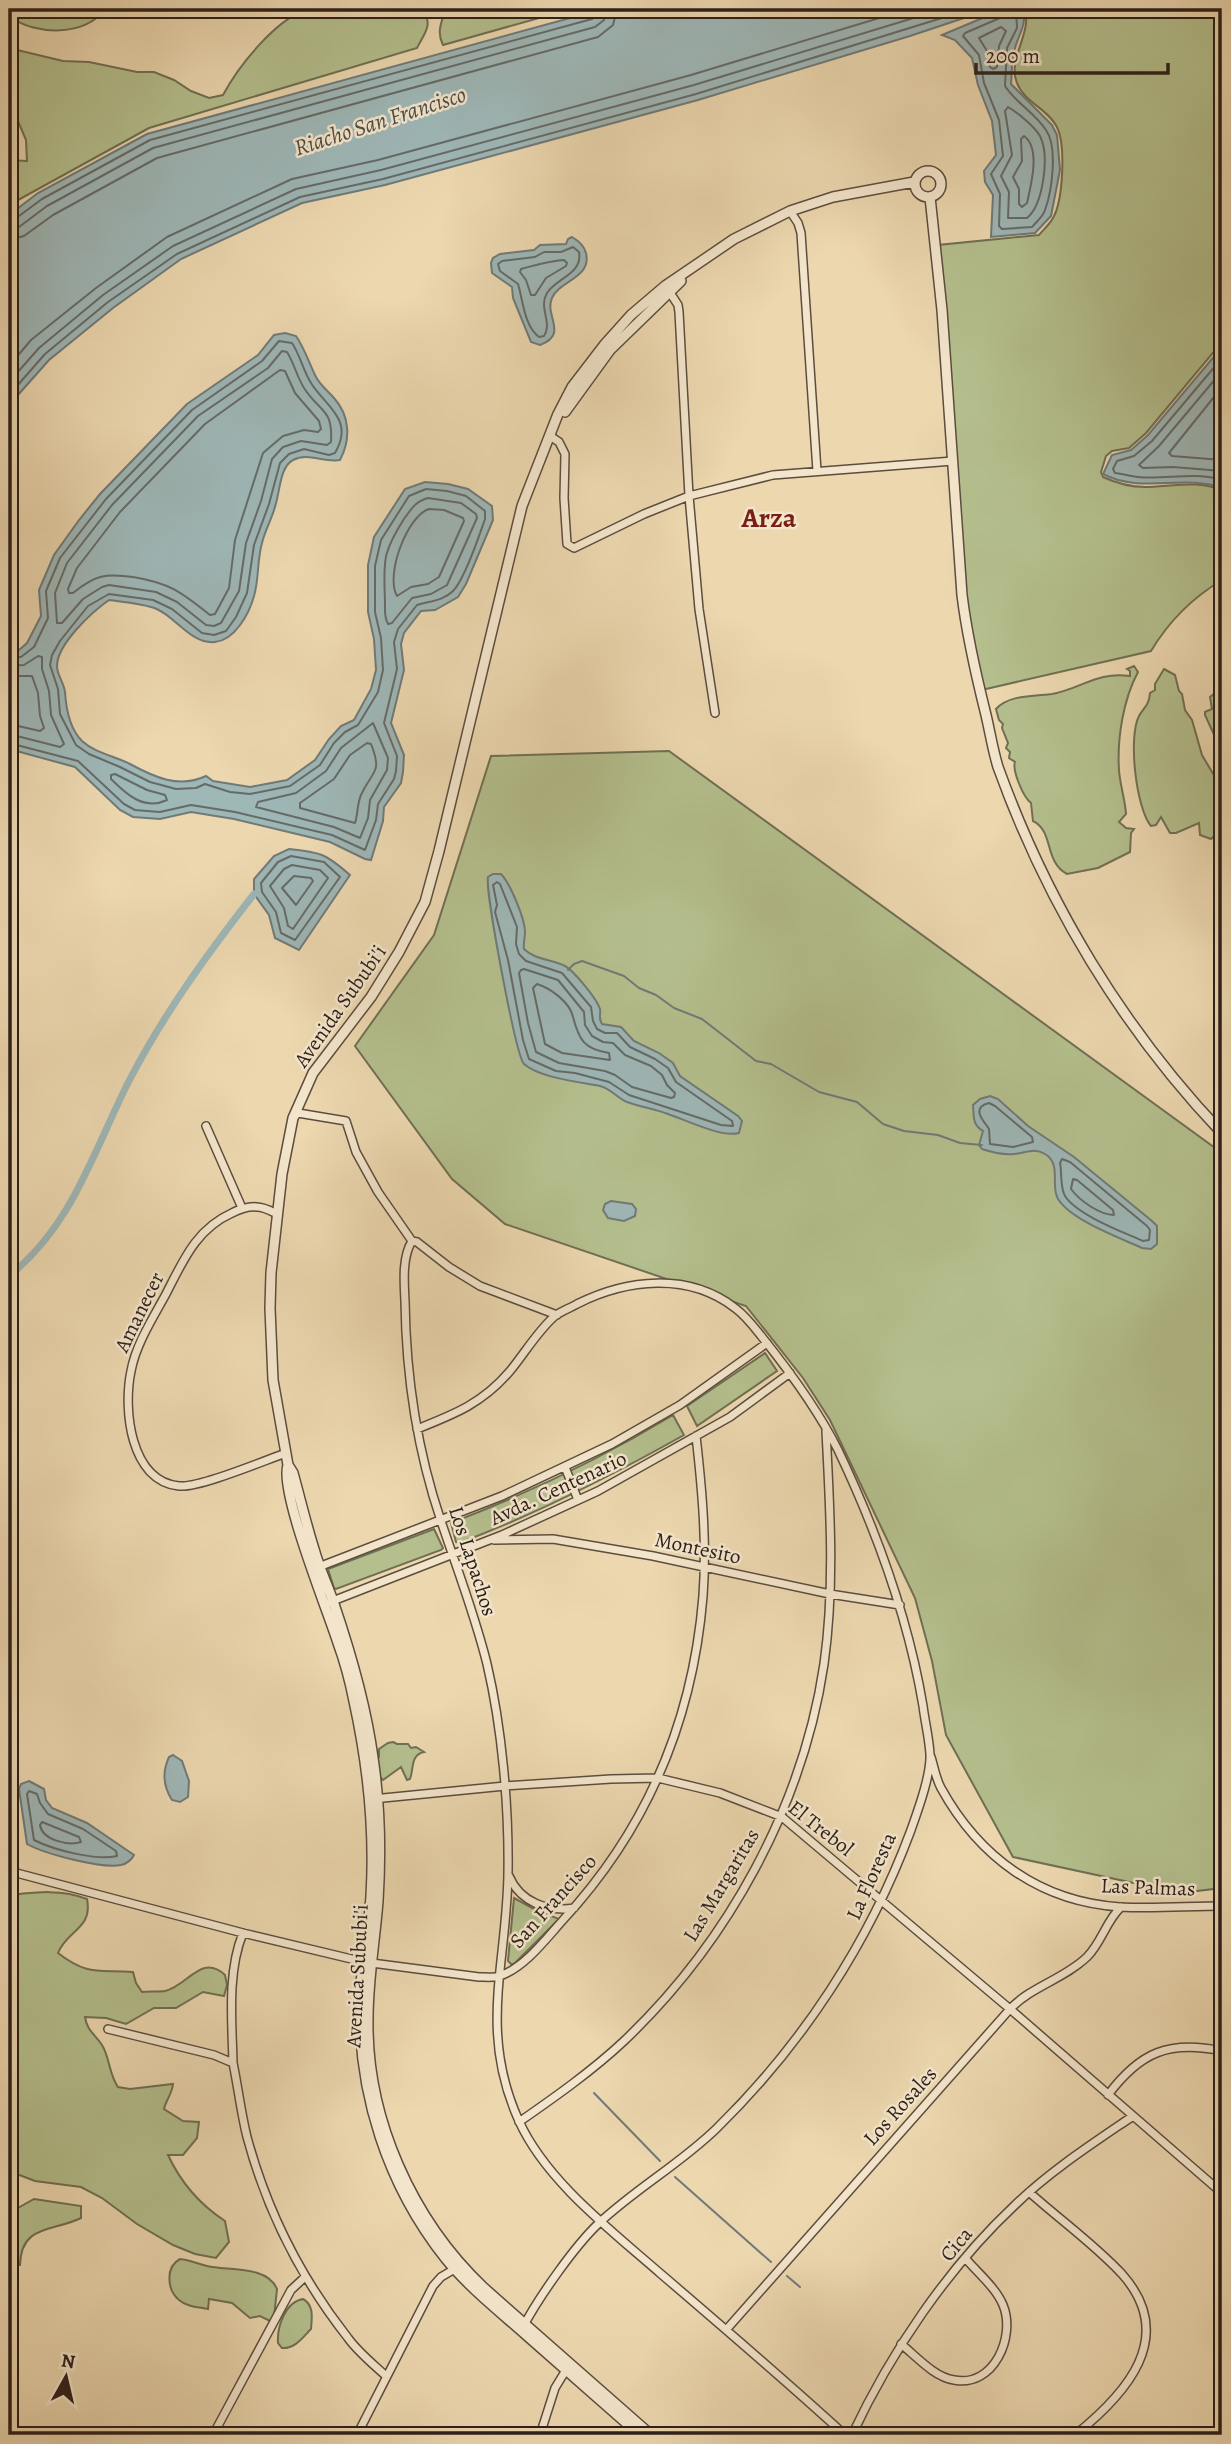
<svg xmlns="http://www.w3.org/2000/svg" width="1231" height="2444" font-family="Alegreya,serif">
<rect width="100%" height="100%" fill="#ecd7af"/>
<filter id="stains"><feTurbulence type="fractalNoise" baseFrequency=".00286" numOctaves="4"/><feColorMatrix values="0 0 0 0 .2 0 0 0 0 .09 0 0 0 0 .02 0 0 0 .5 -.17"/></filter>
<radialGradient id="worn" r=".72"><stop offset=".6" stop-color="#630" stop-opacity="0"/><stop offset="1" stop-color="#630" stop-opacity=".3"/></radialGradient>
<path fill="#b4bf8d" stroke="#706f54" stroke-width="2" d="M10,9h95c-18,27 -70,27 -94,8z
M306,9h117c10,17 2,23 -6,39l-268,80 -140,77v-45l18,1 -1,-21 -17,-40v-52l54,13 26,1 48,10h17l20,8 17,11 18,7 14,-3c16,-30 51,-73 83,-86z
M445,9h126l-128,36c-7,-14 -1,-22 2,-36z
M1025,9h197v333l-76,91 -17,15 -17,3 -6,5 -5,16 2,5c13,6 28,10 42,10 24,0 56,-8 77,4v89c-30,18 -53,41 -71,71l-165,38h-2l-14,-56 -9,-86 -23,-302 101,-10c4,-5 11,-11 14,-17 10,-17 13,-73 4,-91 -9,-18 -33,-25 -40,-44 -10,-24 15,-49 8,-74z
M1134,666l4,6c-15,28 -21,67 -19,98 1,15 6,29 7,44l-7,8 7,6 8,1 -3,4 -1,19 -32,16 -31,6c-23,-12 -13,-43 -34,-53l-2,-18c-8,-6 -19,-33 -16,-41l-6,-4 1,-6 -4,-4 2,-5 -6,-15 1,-4 -4,-4 -3,-11c12,-14 38,-13 56,-15 29,-5 45,-23 78,-18v-5l-3,-2z
M1164,669l11,6 4,16 3,3 3,16 7,10 10,35 20,34 -3,42 -8,8 -11,-4 -1,-12 -23,10h-6l-9,-16 -5,8 -5,1c-15,-18 -23,-89 -12,-110 5,-9 10,-10 11,-23l5,-3v-6z
M1222,688v64l-17,-37v-3l7,-3 -2,-12z
M669,751l553,402v735l-42,5 -167,-36 -67,-122 -14,-74 -17,-63 -85,-178 -27,-42 -57,-72 -241,-82 -53,-45 -97,-133 79,-111 57,-179z
M765,1353l12,18 -80,55 -10,-20z
M673,1415l11,20c-73,41 -147,79 -225,108l-3,-1 -5,-19c78,-30 151,-65 222,-108z
M434,1529l9,19 -2,2 -105,39 -2,-1 -6,-19z
M393,1742l4,2h11l3,4 5,-1 8,5c-14,3 -10,17 -14,27l-3,1 -6,-13 -18,13 -4,-4 -4,-16 4,-3v-8l9,-6z
M9,1888l3,7c25,-3 50,-6 75,4 6,30 -20,31 -29,54 31,24 42,16 75,19l3,11 6,9c7,-1 16,0 23,-1 23,-5 36,-38 60,-16l2,10 -3,11 -21,-4 -27,16h-22l-28,16 -20,-6 -21,-1c2,14 10,17 17,28 8,13 7,30 16,42l12,2 43,-5c-1,10 -7,16 -9,25l19,12 16,1 -2,16 -14,17h-15c13,28 31,49 57,66l4,21 -13,16 -21,-4 -22,-9 -36,-21 -35,-26 -21,-11 -46,-6 -26,-10z
M514,1898l22,12 23,9 -45,45h-3l-3,-3z
M34,2199l47,7v12c-28,14 -60,6 -61,47l-11,-1v-51z
M180,2259c10,1 18,5 27,7 20,5 60,-1 70,23l-3,28 -4,4 -10,-5 -10,2 -18,-15 -23,-4 -1,10c-10,-2 -21,-2 -29,-9 -12,-10 -14,-33 1,-41z
M303,2299c11,6 9,18 8,30 -8,8 -16,20 -29,19l-4,-5c-1,-16 7,-41 25,-44z"/>
<path fill="#9eb7b7" stroke="#707a78" stroke-width="2" d="M603,9h388l-81,27 -212,64 -313,85 -83,18 -121,56 -68,49 -64,52 -40,45v-190l29,-22 109,-59z
M1004,9h19c4,16 -4,24 -8,39 -4,11 -3,25 -4,36l41,41 5,10 3,35 -9,46 -16,17 -44,4 2,-42 -8,-13 -1,-11 12,-16 -4,-34 -14,-36 -6,-27 -17,-18 -13,-5z
M572,237c7,4 12,8 14,16 6,25 -26,27 -34,45 -8,18 17,36 -12,47l-9,-3 -18,-44 -1,-11 -20,-14 -1,-10 2,-5 7,-4 34,-4 6,-5 26,-1 2,-5z
M285,333l11,3c9,13 13,27 20,41 4,8 12,14 18,21 16,18 17,41 6,62 -16,3 -32,-8 -47,0 -13,7 -13,30 -17,43 -3,14 -11,27 -14,40 -5,17 -3,37 -8,53 -5,18 -19,44 -39,46 -25,3 -41,-29 -64,-35 -13,-4 -28,-5 -42,-7 -17,12 -52,44 -52,66 0,9 7,17 8,26 1,16 5,37 17,49 13,12 33,15 48,23 24,13 49,25 76,12l7,5 37,6 37,-7 28,-20 14,-21 12,-13 13,-6 17,-31 5,-19 -2,-31 -6,-27v-47l6,-28 31,-48 20,-7 23,2 20,5 24,17 1,14 -27,64 -8,13 -23,13 -14,1 -17,22 -3,11 3,26 -13,53 13,32 -1,17 -2,11 -17,24 -1,14 -12,39 -6,-1 -35,-17 -96,-23 -43,-7 -31,7 -27,-2 -13,-7 -45,-43 -66,-18v-99h10l8,-7 14,-27 -2,-26 15,-35 25,-35 21,-26 87,-90 71,-49 16,-20z
M1222,347v141c-38,-14 -82,6 -119,-14l9,-19 19,-5 17,-15z
M289,849c32,3 37,5 61,26l-51,75 -24,-12 -6,-23 -15,-21v-15l20,-23z
M493,874h8c9,9 24,45 24,58 0,7 -2,11 -1,17 11,11 28,10 41,17 9,5 32,33 35,43 1,6 -2,9 2,15l19,3 13,14 25,12 14,10 7,13 58,40 4,5 -3,12c-17,5 -53,-13 -71,-19 -13,-5 -27,-7 -41,-12 -10,-4 -17,-14 -27,-16 -21,-4 -60,-8 -76,-22 -8,-8 -39,-173 -36,-187z
M990,1096l8,3 30,27 46,31 78,64 5,5v18l-6,5 -9,-1c-22,-10 -71,-28 -84,-49 -8,-13 4,-35 -13,-45 -11,-7 -19,-1 -31,0 -10,1 -23,-2 -32,-5l-3,-4 4,-14c-11,-6 -9,-15 -10,-26l7,-6z
M611,1201l21,3 4,5 -1,7 -11,5 -16,-3 -5,-8 2,-6z
M173,1755l9,6 7,20 -1,16 -8,5 -8,-2c-9,-14 -10,-28 -3,-43z
M29,1781l15,8 2,11 6,8 35,15 47,32c-2,4 -7,9 -13,10 -19,4 -76,-11 -94,-21l-8,-55 2,-5z"/>
<g fill="none" stroke-linecap="round" stroke-linejoin="round">
<path stroke="#656b68" stroke-width="2" d="M1004,9l-4,9 -35,15 -2,3 16,19 5,28 15,37 4,36 -12,18 9,20 -1,32 3,3 30,-2c4,-5 11,-10 13,-17 7,-19 13,-63 1,-80 -11,-17 -30,-27 -41,-44l2,-38 10,-20 -1,-19
M1001,27l5,4 -7,15 -2,21 -4,2 -3,-2 -3,-16 -8,-13z
M1008,107c10,6 26,19 32,29 10,20 3,69 -13,82h-19l1,-26 -8,-16 11,-21 -7,-44z
M1024,136c17,12 7,49 3,67l-5,4 -3,-3v-15l-6,-12 9,-16 -1,-22z
M9,221l6,-2 27,-20 108,-59 442,-121 5,-4 1,-6
M9,229l10,-2 28,-21 106,-58 442,-121 9,-7 3,-11
M9,240l15,-4 29,-21 104,-57 441,-121 15,-12 4,-16
M573,247l6,5c4,22 -23,26 -32,41 -9,15 6,29 -3,43l-5,1c-15,-11 -16,-37 -21,-53l-18,-13 -2,-7 4,-3 33,-4 9,-5h17z
M564,260l3,3 -1,3 -20,12 -11,17h-4l-5,-15 -6,-8 1,-3c14,-4 28,-8 43,-9z
M282,351l5,1c7,11 10,25 17,36 16,25 29,20 27,54l-4,3 -26,-4 -18,6 -11,12 -11,42 -15,42 -7,48 -18,32 -7,3 -8,-1 -29,-23 -21,-10 -47,-7 -7,2 -19,12 -21,24h-5l-2,-30 12,-30 45,-58 86,-89 70,-48z
M1222,358l-70,83 -18,15 -17,5 -4,8 2,4c8,1 15,3 23,4 27,3 57,-6 84,3
M9,366l22,-26 65,-52 71,-51 125,-58 86,-19 313,-85 218,-66
M280,370l5,1 10,22 24,28 2,8 -3,3 -14,-2 -21,6 -20,17 -28,87 -6,48 -14,26 -5,1c-29,-23 -40,-32 -77,-38 -27,-4 -38,-2 -60,16h-4l-1,-4 9,-21 43,-56 85,-88z
M1222,371l-63,75 -20,19 4,3 30,-1 49,4
M9,382l30,-34 64,-53 70,-49 123,-57 85,-19 313,-85 249,-76
M1222,387l-53,66 3,3 50,4
M9,395l36,-41 63,-52 69,-48 123,-57 83,-18 313,-85 275,-85
M428,498l33,5 15,11 1,4 -30,67 -16,9 -19,4 -20,25 -4,1c-4,-7 -3,-13 -3,-21 -1,-41 -4,-48 19,-84 8,-11 11,-17 24,-21z
M429,509l15,1 19,8 1,3 -25,56 -11,7 -17,3 -14,9c-12,-21 10,-80 32,-87z
M9,657h12l13,-10 14,-29 -2,-27 14,-33 46,-59 86,-89 70,-49 17,-20 13,2c8,12 11,27 19,40 14,23 44,36 24,70l-6,2 -25,-6 -15,5 -9,9 -11,41 -15,41 -7,48 -11,24 -10,14 -12,4 -12,-2 -30,-24 -19,-9 -44,-6 -21,12 -28,35 -8,14 -2,10 8,24 2,25 16,31 13,9 31,13 30,15 26,7 20,-1 9,-4 25,8 20,2 40,-8 30,-21 14,-22 11,-11 13,-7 20,-33 5,-22 -2,-32 -6,-26v-46l6,-26 28,-44 17,-7 21,2 19,5 19,15v8c-6,17 -20,60 -32,72 -10,10 -23,10 -36,14l-19,24 -4,13 3,27 -13,54 13,33 -1,15 -2,8 -16,25 -2,16 -11,30 -33,-15 -97,-23 -44,-7 -31,7 -25,-2 -11,-6 -46,-43 -69,-18
M9,666l15,-1 14,-9 4,1v12l7,22 2,24 13,29 -4,3 -51,-13
M9,676h23l6,17 2,23 4,12 -4,3 -31,-7
M373,723l15,35 -1,12 -17,30 -2,18 -8,20 -26,-11 -78,-20 2,-5 38,-9 30,-22 15,-23z
M367,743l4,1c12,30 1,26 -10,51 -4,9 -3,19 -6,28l-55,-15v-5l34,-24 16,-24z
M115,774l32,16 18,5 2,5c-23,11 -41,-6 -56,-21v-4z
M291,856l33,6 16,15 -45,63 -14,-7 -5,-21 -14,-20 -1,-9 17,-21z
M292,865l28,5 8,8 -35,51 -5,-3 -4,-18 -14,-22 14,-17z
M294,876l17,2 2,3 -17,24 -14,-17z
M497,882l3,2 17,43 -1,17 3,10 7,7 36,12 29,34 2,14 4,8 8,4h12l13,14 25,12 13,9 8,14 56,39 1,5 -12,-1 -92,-30 -20,-13 -34,-9 -19,-2 -27,-12 -6,-19 -15,-80 -13,-48 2,-7 -4,-20z
M524,969l34,11 26,32 1,13 7,11 11,6 10,1 12,12 26,11 11,9 5,10 8,8 -1,4 -3,1 -39,-11 -17,-12 -10,-4 -46,-8 -23,-11 -8,-29 -9,-50 2,-3z
M537,984c13,4 33,18 36,33 6,23 11,32 36,36l1,7 -48,-7 -17,-9 -12,-56z
M989,1103l6,3 37,31 1,5 -20,5 -23,-3 -1,-15c-5,-8 -19,-21 0,-26z
M1062,1159l8,3 77,64 3,4 -1,10 -6,1c-20,-9 -66,-26 -78,-45 -5,-8 -3,-24 -5,-33z
M1073,1179l4,1 36,30 1,5c-14,0 -34,-14 -43,-26z
M29,1791l8,3 3,9 8,11 35,15 33,22 1,5c-21,5 -63,-6 -83,-16l-7,-46z
M42,1822l37,15 2,5c-13,4 -39,-2 -41,-17z"/>
<path stroke="#707a78" stroke-width="2" d="M568,970l6,-6 8,-3 42,15 15,12 17,7 18,13 28,11 54,42 15,3 48,28 38,10 26,22 21,7 34,4 22,8 22,2
M594,2093l66,68
M675,2177l96,85
M787,2276l13,11"/>
<path stroke="#9eb7b7" stroke-width="7" d="M9,1276c65,-52 84,-125 121,-197 35,-67 78,-126 124,-185"/>
<defs>
<path id="minor" d="M790,211l8,12 3,10 16,238
M667,288l11,17 1,7 10,184 10,113 16,104
M550,436l9,6 6,12 -1,44 3,46 7,4 70,-34 45,-18 84,-21 180,-14
M294,1117l4,-4 48,8 10,31 22,40 34,49
M206,1126l36,82
M277,1214c-6,-3 -13,-7 -20,-7 -9,-1 -17,2 -25,6 -36,16 -49,48 -66,81 -13,24 -30,50 -35,77 -8,38 -1,110 48,115 20,2 84,-25 107,-33
M557,1315l-77,-29 -31,-19 -32,-25 -5,-1c-10,16 -8,41 -7,60 1,74 12,149 36,220 16,48 34,94 46,143 15,64 22,143 21,209 -1,91 -30,158 11,248 27,60 93,110 142,153 62,53 124,106 184,161
M417,1429c38,-15 66,-26 93,-58 15,-18 28,-41 46,-56 6,-4 14,-7 21,-11 50,-25 111,-32 158,4 11,8 19,19 27,29 28,35 56,73 76,113 39,82 70,166 85,256 2,16 6,32 7,48 1,21 -12,56 -19,76 -42,113 -109,215 -195,299 -36,35 -81,60 -118,95 -24,23 -59,73 -75,103
M565,1467l13,33
M494,1540l59,-1 100,17 177,38 70,11
M316,1568l186,-72 110,-52 68,-39 87,-62
M325,1604l177,-69 96,-44 132,-74 60,-44
M931,1757c3,10 5,22 10,31 38,69 99,114 179,119 34,2 69,-1 102,-1
M373,1799l132,-13 106,-7 47,-1 62,15 62,24 228,192 212,184
M9,1871l234,62 121,29 115,15c6,0 15,1 21,-1 25,-9 45,-36 63,-56 85,-92 130,-200 140,-324 4,-53 -1,-107 -7,-160
M509,1876c11,26 38,36 65,32
M108,2029l106,26 19,8c5,24 8,50 14,74 20,74 53,140 101,201 10,14 25,26 38,38
M233,2063c-1,-42 -6,-91 10,-130
M1108,2095c32,-43 61,-55 114,-44
M519,2122c36,-25 73,-51 105,-81 104,-99 179,-235 200,-377 11,-78 6,-155 2,-233
M1029,2192c30,27 65,52 93,82 56,63 4,120 -47,161
M726,2330l284,-321c22,-23 54,-30 77,-52 15,-15 19,-36 34,-50
M901,2344c15,12 33,33 53,36 40,8 62,-44 49,-75 -7,-17 -25,-32 -37,-46
M213,2435l78,-145 14,-13
M357,2435l76,-149 8,-9 17,-10
M540,2435l15,-47 11,-18
M852,2435c39,-83 95,-166 162,-229 36,-35 78,-62 119,-90"/>
<path id="tertiary" d="M915 184a13 13 0 1 1 26 0a13 13 0 1 1-26 0Z
M930,197l12,113 20,285c5,41 14,80 24,120 4,17 7,36 12,52 49,136 125,262 224,366
M565,412l45,-62 71,-69
M288,1465c-9,26 40,146 50,178 7,19 12,38 16,58 14,64 21,130 17,195 -2,35 -10,69 -11,104 -2,93 27,185 86,259 23,28 52,51 79,75 39,34 77,68 115,101
M651,2435l-167,-147c-72,-68 -118,-170 -116,-270 0,-39 7,-78 10,-117 3,-47 2,-96 -5,-143 -7,-52 -22,-104 -39,-154 -6,-18 -15,-36 -20,-55 -8,-25 -14,-51 -21,-76l-5,-8 -15,-85 -3,-72 1,-35 11,-99 11,-56 20,-45 58,-76 28,-45 26,-50 14,-51 83,-345 36,-92 14,-27 33,-43 26,-29 34,-29 69,-47 56,-28 43,-14 81,-15"/>
</defs>
<use href="#minor" stroke="#5c4d3f" stroke-width="10"/>
<use href="#tertiary" stroke="#5c4d3f" stroke-width="12"/>
<use href="#minor" stroke="#f3e5cb" stroke-width="7"/>
<use href="#tertiary" stroke="#f3e5cb" stroke-width="9"/>
</g>
<g text-anchor="middle" dominant-baseline="central" stroke-width="5" stroke-linejoin="round" paint-order="stroke">
<g font-size="21" fill="#2c1f1a" stroke="#f3e5cb">
<text transform="translate(340 1006) rotate(-55)">Avenida Sububi'i</text>
<text transform="translate(139 1312) rotate(-64)">Amanecer</text>
<text transform="translate(558 1488) rotate(-25)">Avda. Centenario</text>
<text transform="translate(698 1548) rotate(12)">Montesito</text>
<text transform="translate(473 1561) rotate(72)">Los Lapachos</text>
<text transform="translate(821 1828) rotate(38)">El Trebol</text>
<text transform="translate(871 1876) rotate(-66)">La Floresta</text>
<text transform="translate(721 1885) rotate(-59)">Las Margaritas</text>
<text transform="translate(1148 1887) rotate(2)">Las Palmas</text>
<text transform="translate(553 1901) rotate(-48)">San Francisco</text>
<text transform="translate(357 1976) rotate(-87)">Avenida Sububi'i</text>
<text transform="translate(900 2106) rotate(-48)">Los Rosales</text>
<text transform="translate(956 2244) rotate(-50)">Cica</text>
</g>
<g font-size="23" font-style="italic" fill="#4e4d49" stroke="#f3e5cb">
<text transform="translate(380 121) rotate(-18)">Riacho San Francisco</text>
</g>
<g font-size="28" font-weight="bold" fill="#7a1f14" stroke="#f3e5cb">
<text x="769" y="518">Arza</text>
</g>
</g>
<rect width="1231" height="2444" fill="none" stroke="#ecd7af" stroke-width="35"/>
<rect x="10" y="10" width="1210" height="2423" fill="none" stroke="#2c1f1a" stroke-width="3.5"/>
<rect x="18" y="18" width="1196" height="2409" fill="none" stroke="#2c1f1a" stroke-width="2"/>
<g transform="translate(66 2377) rotate(8)" stroke="#f3e5cb" stroke-width="5" paint-order="stroke">
<path d="M0-5L12 26L0 18L-12 26Z" fill="#2c1f1a"/>
<text y="-10" font-size="19" font-weight="bold" text-anchor="middle" fill="#2c1f1a">N</text>
</g>
<path d="M976 63v10h192v-10" fill="none" stroke="#2c1f1a" stroke-width="3.5"/>
<text x="986" y="63" font-size="21" fill="#2c1f1a" stroke="#f3e5cb" stroke-width="5" paint-order="stroke">200 m</text>
<rect width="100%" height="100%" filter="url(#stains)"/>
<rect width="100%" height="100%" fill="url(#worn)"/>
</svg>
